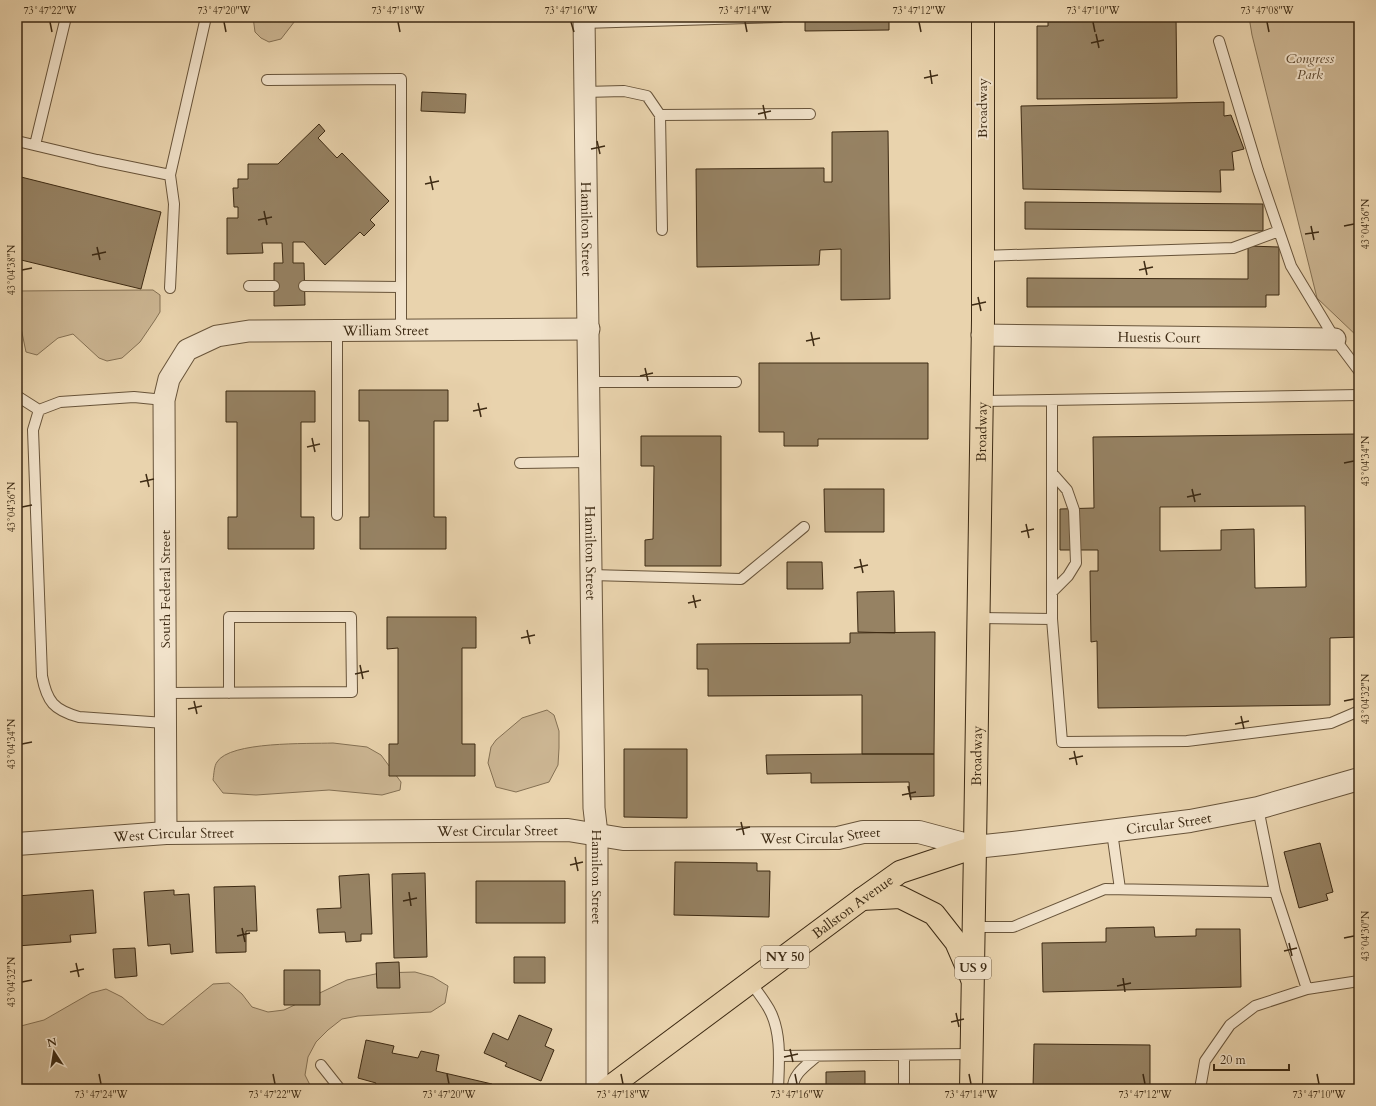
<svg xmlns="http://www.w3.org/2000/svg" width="1376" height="1106" font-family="Cardo,serif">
<rect width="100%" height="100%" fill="#e9d3ad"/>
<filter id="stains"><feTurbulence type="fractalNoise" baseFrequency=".005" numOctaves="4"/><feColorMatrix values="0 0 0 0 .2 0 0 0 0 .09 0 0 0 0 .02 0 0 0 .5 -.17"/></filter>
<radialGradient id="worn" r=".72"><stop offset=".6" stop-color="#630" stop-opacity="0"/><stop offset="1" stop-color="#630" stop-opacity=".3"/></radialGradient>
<path fill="#ccb693" stroke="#847053" d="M253,17h45l-17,22 -12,3 -8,-4 -6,-6z
M1249,17h110v321l-42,-40 -65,-263z
M144,290h9l7,5v17l-5,8 -15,22 -18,16 -15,3 -8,-3 -26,-24 -15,4 -21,17 -11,-3 -5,-24 -4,-6v-31z
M547,710l7,5 5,16v17l-1,17 -9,17 -33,10 -20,-5 -8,-24 3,-16 5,-7 26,-22z
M333,743l34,4 14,8 20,27 -1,8 -18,5 -53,-5 -73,5 -33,-2 -10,-13c1,-6 1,-14 4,-18 13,-21 91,-18 116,-19z
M415,972l18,5 15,9 -3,17 -14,9 -73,4 -16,3 -14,11 -12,12 -8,15 -3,18 7,14h-295v-62l27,-7 47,-27 15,-4 16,8 26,22 15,6 50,-41 16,-1 13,11 10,13 16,5 16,-2 63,-30 33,-7z"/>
<path fill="#968263" stroke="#3d2a13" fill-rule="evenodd" d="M17,17h5l-5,20z
M805,17h84v13l-84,1z
M1048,17h128l1,81 -140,1v-73h11z
M422,92l44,2 -1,19 -44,-2z
M1224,102v14l7,-1 13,34 -12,3 2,18h-14l1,22 -198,-3 -2,-83z
M319,124l6,7 -7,7 19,20 5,-5 47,48 -19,19 5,5 -11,11 -4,-4 -35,33 -21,-23h-11v21h11l1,42 -31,1v-43h9l-1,-20h-20l1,10 -36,1v-36h11v-11h-4l-1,-19h5v-9h10v-15h30z
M888,131l2,168 -49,1v-51l-21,1 -1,15 -122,2 -1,-98 128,-1v14h8v-50z
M17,176l144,36 -20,77 -124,-30z
M1025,202l238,2v27l-238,-2z
M1248,246l31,1v48h-13v12h-239v-29l221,1z
M759,363h169v76h-110v7h-34v-14h-25z
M359,390h89v31h-14v96h12v32h-86v-32h9v-96h-10z
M226,391h89v31h-14v95h13v32h-86v-32h9v-95h-11z
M1359,434v203l-29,1v67l-232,3 -1,-67 -6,1 -1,-71h8v-21h-38v-41l34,-1 -1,-71zM1305,506l1,81 -51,1 -1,-59 -33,1v20l-61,1v-44z
M641,436h80v130h-76v-26l8,-1 1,-73h-13z
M824,489h60v43h-59z
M787,562h35l1,27h-36z
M894,591l1,42 -37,-1 -1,-40z
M387,617h89v31h-14v96h13v32h-86v-32h9v-96l-11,1z
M935,632l-1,122h-72v-59l-154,1v-27h-11v-25l153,-1v-10z
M624,749h63v69l-63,-1z
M862,754h72v42l-24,1 -1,-15 -98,1v-10l-44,1 -1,-19z
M1320,843l13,49 -7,2 2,6 -29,8 -15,-56z
M675,862l82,1v8h13l-1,46 -95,-2z
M425,873l2,84 -33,1 -2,-84z
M369,874l3,60h-11v7l-15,1 -1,-10 -26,1 -2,-24 24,-1 -2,-32z
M476,881h89v42h-89z
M255,886l2,45h-11v21l-30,1 -2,-66z
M93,890l3,43 -26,2 1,7 -54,4v-50z
M174,890v5l15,-1 4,58 -22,2 -1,-10 -22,2 -4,-54z
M1154,927l1,10 41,-1v-7h44l1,58 -198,5 -1,-49 64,-1v-14z
M135,948l2,28 -22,2 -2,-29z
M514,957h31v26h-31z
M399,962l1,26h-23l-1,-25z
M284,970h36v35h-36z
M519,1015l33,14 -7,17 9,4 -13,31 -36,-15 2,-3 -23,-10 9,-20 15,7z
M366,1040l28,6 -2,7 26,5 3,-7 18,4 -3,16 56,13 3,5h-121l2,-6 -18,-5z
M1034,1044l116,1v44h-117z
M865,1071v18h-39v-17z"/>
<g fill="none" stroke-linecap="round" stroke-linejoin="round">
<defs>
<path id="service" d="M583,23l197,-6
M1219,41l39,129 33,96 44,73 24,32
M267,80l134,-1v251
M584,92l40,-1 23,5 13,19 2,115
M660,115l150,-1
M17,141l80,19 73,15
M35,145l31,-128
M982,256l251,-8 46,-17
M249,286h25
M304,286l96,1
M170,288l4,-84 -4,-29 36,-158
M589,382h147
M17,396l22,14
M164,400l-30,-3 -74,5 -21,8 -6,20 9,246c5,26 12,34 37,41l86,6
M981,401l378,-6
M520,463l70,-1
M337,515v-185
M591,575l150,4 63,-52
M1052,592l16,-16 8,-13 -2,-53 -7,-20 -15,-17
M978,618l74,1v-219
M1052,619l10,123 125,-1 144,-18 28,-12
M165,693l187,-1 -1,-75h-122v76
M1112,832l8,57
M1275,892l32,97
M973,927h40l92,-38 170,3 -17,-84
M751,983c6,8 13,17 18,26 13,23 10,54 9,80
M904,1055v34
M779,1056l192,-2
M321,1065l19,24
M793,1089c-1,-15 14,-24 24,-33
M1200,1089l5,-28 25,-36 25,-19 52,-17 52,-8"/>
<g id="minor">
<path id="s1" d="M584,17l10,791 3,26v255"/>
<path id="s2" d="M982,335l353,4"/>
<path id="s3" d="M166,833l-2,-433 5,-21 18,-29 30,-14 32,-5 340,-2"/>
</g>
<g id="tertiary">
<path id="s4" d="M17,844l149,-11 402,-3 55,9 215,-1 25,-6h56l56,15 38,-4 177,-22 68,-13 101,-29"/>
</g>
<path id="primary" d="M971,1089l4,-242"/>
<g id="trunk">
<path d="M862,899l38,-2 34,17 22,28 16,37"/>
<path id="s5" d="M607,1089l255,-190 38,-27 75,-25 8,-527v-303"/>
</g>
</defs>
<use href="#service" stroke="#68543a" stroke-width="12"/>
<use href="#minor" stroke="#68543a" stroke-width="23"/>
<use href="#tertiary" stroke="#68543a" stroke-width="24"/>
<use href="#primary" stroke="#3d2a13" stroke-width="24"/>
<use href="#trunk" stroke="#3d2a13" stroke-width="24"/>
<use href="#service" stroke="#f1e2ca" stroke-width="10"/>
<use href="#minor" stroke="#f1e2ca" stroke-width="21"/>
<use href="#tertiary" stroke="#f1e2ca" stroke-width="22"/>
<use href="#primary" stroke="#e9d3ad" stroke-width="22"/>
<use href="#trunk" stroke="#e9d3ad" stroke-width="22"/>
</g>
<path fill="none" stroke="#3d2a13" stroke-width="1.5" d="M50,22l2,10M224,22l2,10M398,22l2,10M571,22l3,10M745,22l2,10M919,22l2,10M1093,22l2,10M1267,22l2,10M1096,34l3,14M1091,43l13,-3M930,70l2,14M924,78l14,-3M763,105l3,14M758,114l13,-3M597,141l3,13M591,149l14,-3M430,176l3,14M425,184l14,-3M264,211l3,14M258,220l14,-3M1311,226l3,14M1344,226l10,-2M1305,234l14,-2M97,247l3,13M92,255l14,-3M1144,261l3,14M22,270l10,-2M1139,270l14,-3M978,297l3,14M972,305l14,-3M811,332l3,14M806,341l14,-3M645,368l3,13M640,376l13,-3M478,403l3,14M473,411l14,-3M312,438l3,14M307,447l13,-3M1344,463l10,-2M146,474l3,13M140,482l14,-3M1192,489l3,13M1187,497l14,-3M22,507l10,-2M1026,524l3,14M1021,532l13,-3M860,559l3,14M854,568l14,-3M693,595l3,13M688,603l13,-3M527,630l3,14M521,638l14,-3M360,665l3,14M355,674l14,-3M194,701l3,13M1344,701l10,-2M188,709l14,-3M1241,716l3,13M1235,724l14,-3M22,744l10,-2M1074,751l3,14M1069,759l14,-3M908,786l3,14M902,795l14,-3M741,822l3,13M736,830l14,-3M575,857l3,14M570,865l13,-3M409,892l2,14M403,901l14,-3M242,928l3,14M237,936l13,-3M1344,938l10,-2M1289,943l3,13M1284,951l13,-3M76,963l3,14M70,972l14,-3M1123,978l2,14M22,982l10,-2M1117,986l14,-3M956,1013l3,14M951,1022l13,-3M790,1049l3,13M784,1057l14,-3M99,1074l2,10M273,1074l2,10M447,1074l2,10M621,1074l2,10M795,1074l2,10M969,1074l2,10M1143,1074l2,10M1317,1074l2,10"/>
<g text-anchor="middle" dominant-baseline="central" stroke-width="4" stroke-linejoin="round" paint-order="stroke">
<g fill="#f1e2ca" stroke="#73614a" stroke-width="1">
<rect x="761" y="946" width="48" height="22" rx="3"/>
<rect x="955" y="957" width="36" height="22" rx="3"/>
</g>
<g font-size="13" font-weight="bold" fill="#3d2a13">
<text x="785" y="957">NY 50</text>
<text x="973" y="968">US 9</text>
</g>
<g font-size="14" font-style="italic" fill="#5a462d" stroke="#f1e2ca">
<text x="1310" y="58">Congress<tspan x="1310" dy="16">Park</tspan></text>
</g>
<g font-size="14" fill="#3d2a13" stroke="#f1e2ca">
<text transform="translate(982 108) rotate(-90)">Broadway</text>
<text stroke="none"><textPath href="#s1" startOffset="212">Hamilton Street</textPath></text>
<text stroke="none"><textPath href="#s3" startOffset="691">William Street</textPath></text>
<text stroke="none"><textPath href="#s2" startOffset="177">Huestis Court</textPath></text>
<text stroke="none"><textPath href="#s5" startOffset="859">Broadway</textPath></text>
<text stroke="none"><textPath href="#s1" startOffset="536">Hamilton Street</textPath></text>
<text transform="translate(165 589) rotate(-90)">South Federal Street</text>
<text stroke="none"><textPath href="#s5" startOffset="535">Broadway</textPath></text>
<text stroke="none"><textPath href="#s4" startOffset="1157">Circular Street</textPath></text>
<text stroke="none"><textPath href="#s4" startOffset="481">West Circular Street</textPath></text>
<text stroke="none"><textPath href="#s4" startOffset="157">West Circular Street</textPath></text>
<text stroke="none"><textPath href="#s4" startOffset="805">West Circular Street</textPath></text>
<text stroke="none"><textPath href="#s1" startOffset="860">Hamilton Street</textPath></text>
<text stroke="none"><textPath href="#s5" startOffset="306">Ballston Avenue</textPath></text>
</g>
</g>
<rect width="1376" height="1106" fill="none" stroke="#e9d3ad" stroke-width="44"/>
<g transform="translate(54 1052) rotate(348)" stroke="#f1e2ca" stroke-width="3" paint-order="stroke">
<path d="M0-3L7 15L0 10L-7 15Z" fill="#3d2a13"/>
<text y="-6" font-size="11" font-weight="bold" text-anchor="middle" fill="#3d2a13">N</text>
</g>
<path d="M1214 1064v6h75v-6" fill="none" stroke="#3d2a13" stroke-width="2"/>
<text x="1220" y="1064" font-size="12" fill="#3d2a13" stroke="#f1e2ca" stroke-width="3" paint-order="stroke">20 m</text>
<rect x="22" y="22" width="1332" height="1062" fill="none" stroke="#3d2a13" stroke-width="1.5"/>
<g font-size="10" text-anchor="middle" fill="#3d2a13">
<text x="50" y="14">73°47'22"W</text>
<text x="224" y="14">73°47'20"W</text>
<text x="398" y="14">73°47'18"W</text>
<text x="571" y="14">73°47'16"W</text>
<text x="745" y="14">73°47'14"W</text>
<text x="919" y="14">73°47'12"W</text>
<text x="1093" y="14">73°47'10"W</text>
<text x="1267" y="14">73°47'08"W</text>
<text transform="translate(1365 224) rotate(-90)" y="4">43°04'36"N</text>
<text transform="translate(11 270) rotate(-90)" y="4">43°04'38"N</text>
<text transform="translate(1365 461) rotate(-90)" y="4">43°04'34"N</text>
<text transform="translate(11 507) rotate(-90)" y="4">43°04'36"N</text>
<text transform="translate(1365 699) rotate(-90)" y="4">43°04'32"N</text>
<text transform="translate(11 744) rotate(-90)" y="4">43°04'34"N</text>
<text transform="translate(1365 936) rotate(-90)" y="4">43°04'30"N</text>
<text transform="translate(11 982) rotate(-90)" y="4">43°04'32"N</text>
<text x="101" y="1098">73°47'24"W</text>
<text x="275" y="1098">73°47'22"W</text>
<text x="449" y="1098">73°47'20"W</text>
<text x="623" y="1098">73°47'18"W</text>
<text x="797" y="1098">73°47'16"W</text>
<text x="971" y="1098">73°47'14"W</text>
<text x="1145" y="1098">73°47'12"W</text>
<text x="1319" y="1098">73°47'10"W</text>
</g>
<rect width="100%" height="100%" filter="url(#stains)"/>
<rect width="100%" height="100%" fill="url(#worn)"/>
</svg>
